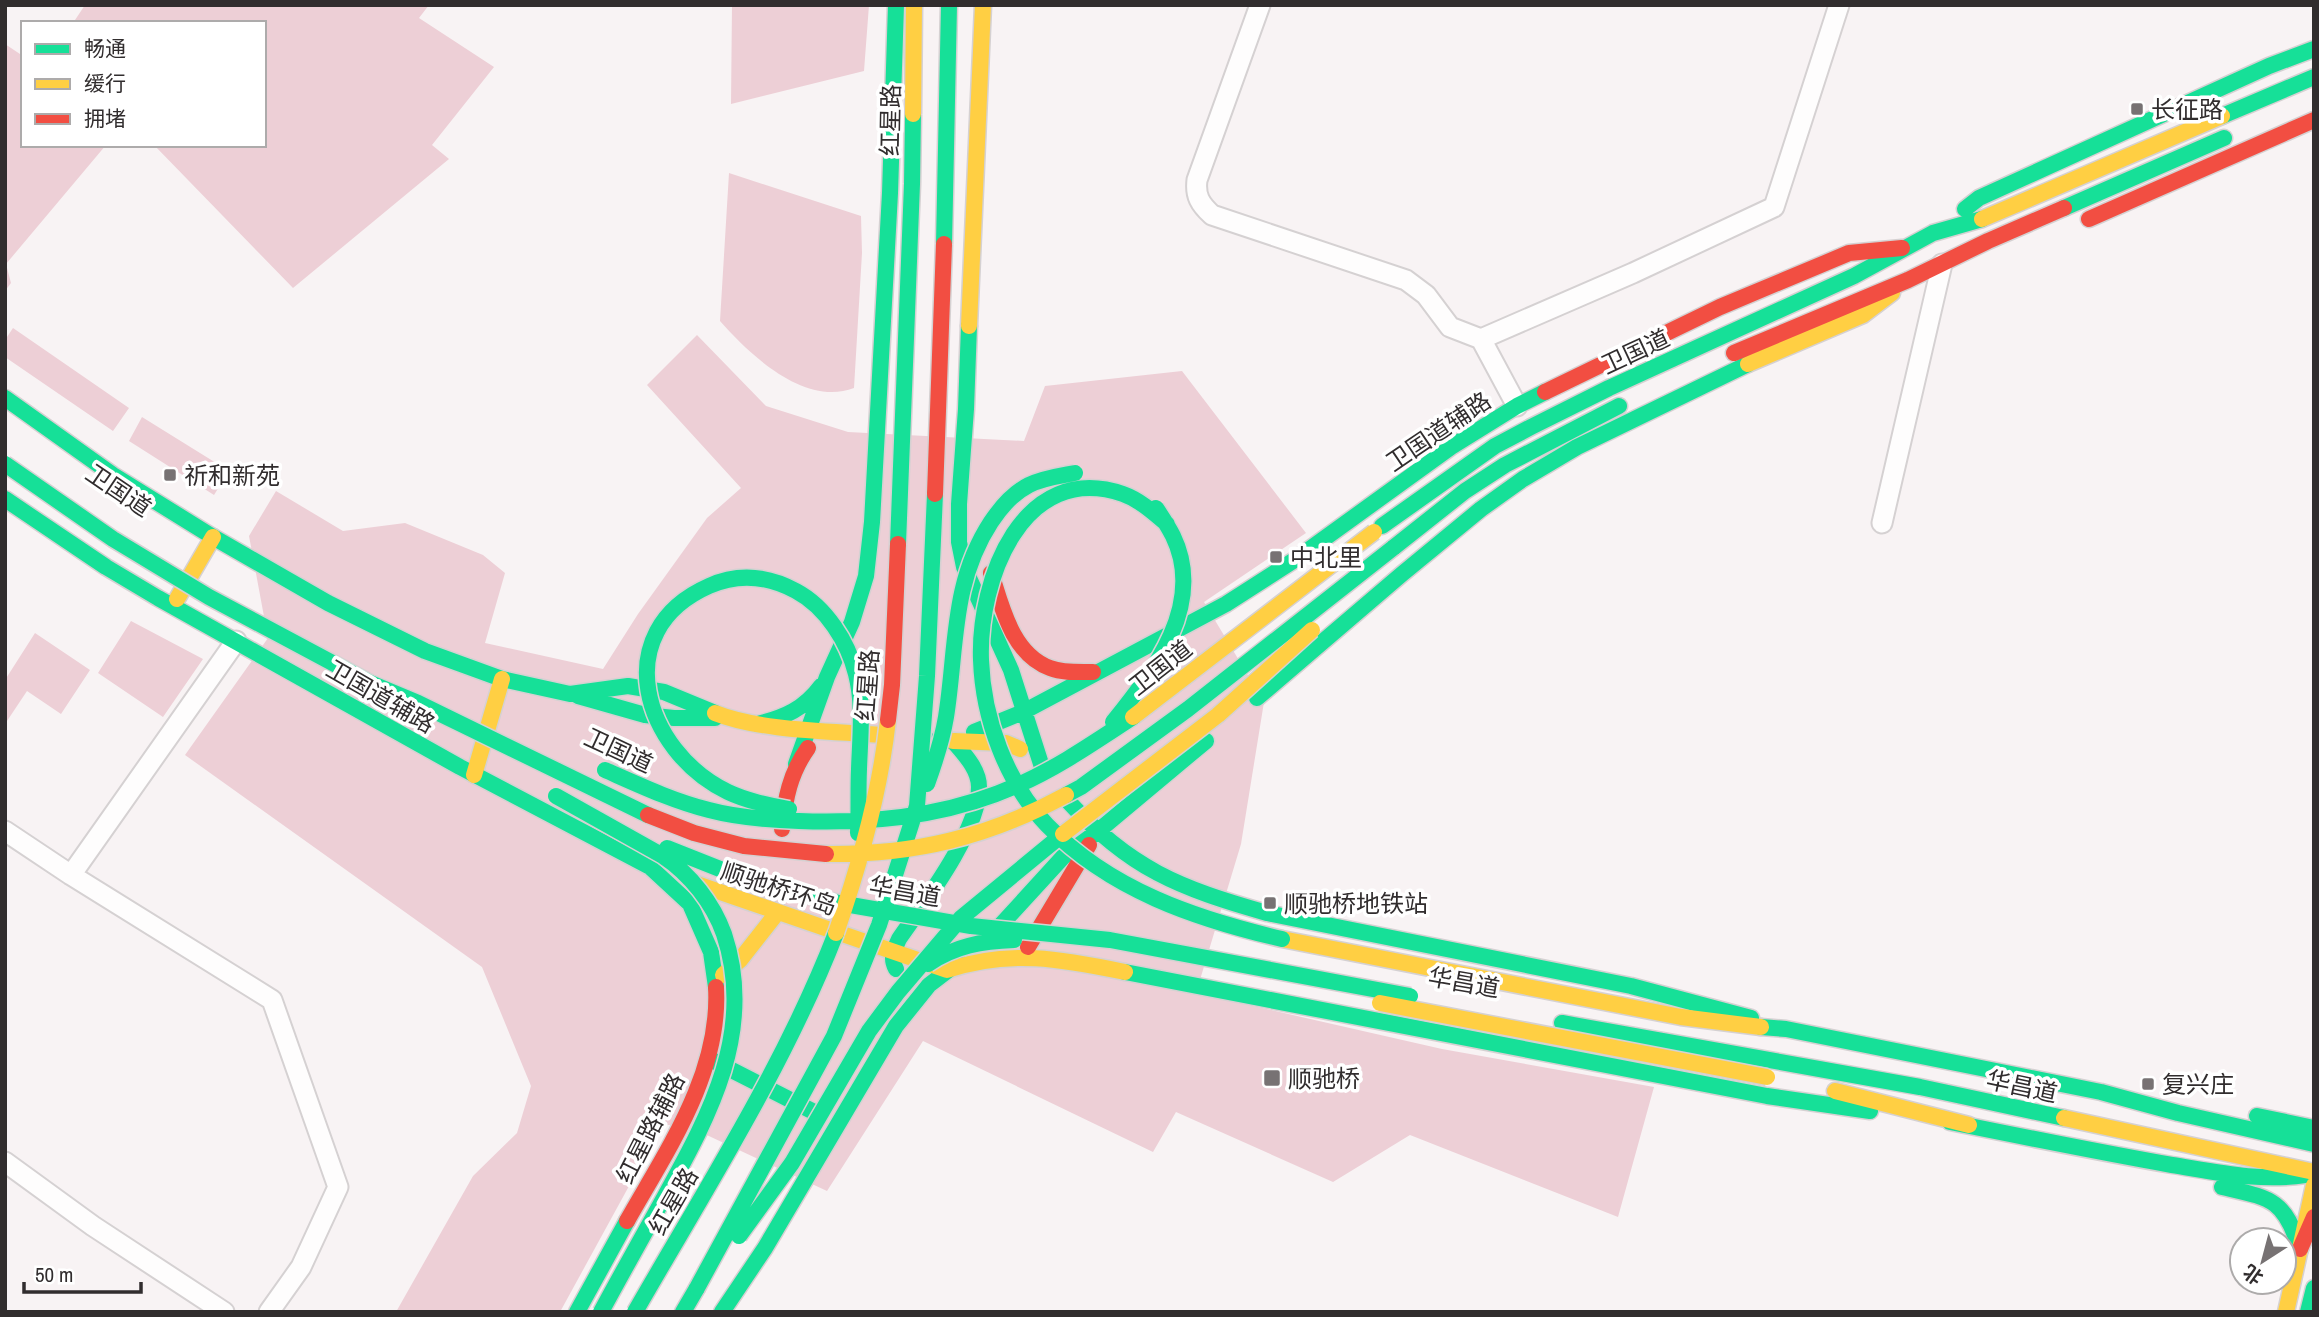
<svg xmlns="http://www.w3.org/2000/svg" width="2319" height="1317" font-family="'Archivo Narrow','Noto Sans SC',sans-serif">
<rect width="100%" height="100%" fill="#f8f3f4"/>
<path fill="#edcfd6" d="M85,5h344l-10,13 75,49 -62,78 17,14 -156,129 -139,-143h110v-122h-191z
M732,5h137l-5,66 -133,33z
M5,44l18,12v89h83l-100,119 5,19 -6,8z
M729,173l132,43 1,37 -8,135c-49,19 -104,-33 -134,-67z
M13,328l116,80 -16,23 -108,-74v-17z
M697,335l69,71 82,26 176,9 21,-55 137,-15 124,162 -102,69 60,100 -23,142 -45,149 246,56 212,38 -36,130 -208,-82 -77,47 -157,-70 -23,40 -230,-111 -96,150 -131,-61 -33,-6 -103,188h-164l77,-136 44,-43 14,-47 -49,-119 -297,-212 83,-117 -19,-102 27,-45 67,40 62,-8 78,32 22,18 -20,70 118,26 35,-55 69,-96 34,-30 -94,-103z
M142,417l87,54 -15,24 -85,-54z
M131,621l72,38 -40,58 -65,-44z
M35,633l55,37 -29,44 -34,-23 -22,33v-44z"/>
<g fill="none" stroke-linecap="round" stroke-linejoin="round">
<defs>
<path id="street" d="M1260,5l-63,175c-2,16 3,24 15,35l194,65 20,15 24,32 31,12
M1517,406l-36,-67 152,-66 141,-66 65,-202
M1882,523l60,-259
M236,641l-165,234 201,125 66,187 -37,80 -32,45
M5,831l66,44
M5,1162l88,64 131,86"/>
<path id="fast" d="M2222,116l92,-39
M2064,208l160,-70
M1965,209l14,-11 290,-132 45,-17
M969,326l-3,83 -7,95v38l5,25 47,103 31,97
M5,398l108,77 100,62 115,66 97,48 77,28 68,15 58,-8 36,6 51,21
M5,499l101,68 52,31 302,169 190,100 40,37 21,48 5,35
M1382,526l113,-80 36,-19 78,-39 245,-112 79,-43 49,-14
M1393,548l72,-57 40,-26 114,-59
M578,696l67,19 29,3h41
M1257,698l145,-124 79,-65 42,-30 54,-32 171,-83
M758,724c27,-7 46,-15 63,-38
M974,732l49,-20 203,-108 70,-45 155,-112 66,-41 28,-14
M796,764l31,-87 25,-55 14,-46 6,-54 18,-329 6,-188
M1067,800c63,69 112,88 200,113
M1267,913l364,73 120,32
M989,938l74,-81 34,-25 109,-91
M896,969c-6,-11 -2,-19 3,-30 25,-36 80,-108 80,-152 0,-18 -15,-33 -26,-46l-16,-1
M1125,972l642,124 103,15
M1562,1023l358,64 144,31
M1761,1027l25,2 315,63 77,21 136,31
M708,1058l106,54
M2257,1116l57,12
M1950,1122c74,15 148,30 222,43 44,7 88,17 133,10
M2222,1187c48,11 62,11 78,62
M577,1312l50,-91
M683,1312l14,-24
M722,1312l43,-64 131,-222 33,-41 30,-23
M2308,1312l6,-24"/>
<path id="slow" d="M1982,219l240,-103
M969,326l14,-321
M1748,364l115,-49 29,-22
M177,599l36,-62
M715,713c45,18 117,18 166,22
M953,741l53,2 14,6
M474,775l28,-96
M691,882l256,88c63,-21 115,-11 178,2
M1282,939l399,78 80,10
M723,975l17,-15 37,-47
M1835,1091l134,34
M2064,1118l250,54
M2286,1312l28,-127"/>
<path id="jam" d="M2089,219l225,-99
M1734,353l174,-73 80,-39 76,-33
M1545,392l175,-85 129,-54 53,-5
M991,573c11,34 21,81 59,95 13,5 28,4 43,4
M782,829c3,-30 8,-56 26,-81
M1028,947l61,-102
M627,1221c40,-71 94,-148 89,-234
M2300,1249l14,-32"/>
</defs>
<use href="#street" stroke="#d5d1d2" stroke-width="23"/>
<use href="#fast" stroke="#d5d1d2" stroke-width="19"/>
<use href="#slow" stroke="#d5d1d2" stroke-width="19"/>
<use href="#jam" stroke="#d5d1d2" stroke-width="19"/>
<use href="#street" stroke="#fefdfd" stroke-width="19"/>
<use href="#fast" stroke="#16e098" stroke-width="16"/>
<use href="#slow" stroke="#ffcf43" stroke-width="16"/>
<use href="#jam" stroke="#f24e42" stroke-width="16"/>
<defs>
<path id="fast-bridge" d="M944,244l5,-239
M5,464l108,75 96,58 161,86 48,20 230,112
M1167,524c-13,-11 -27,-24 -44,-30 -100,-34 -145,86 -142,166 2,58 25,122 66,165 63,65 149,94 235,114
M898,544l14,-360 1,-70
M1113,722c41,-51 93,-118 60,-186 -5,-10 -11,-19 -17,-28
M605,770c34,15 68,31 104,40 30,8 60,10 90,11 76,3 150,-5 219,-36 41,-18 78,-44 115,-68
M927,784c8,-22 15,-43 19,-67 11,-69 5,-134 45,-195 10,-15 22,-29 38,-37 14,-7 30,-9 46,-12
M1066,795l15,-8 107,-78 205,-161
M556,796l107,60c27,18 50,47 61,78 32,96 -14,180 -59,262 -21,38 -43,77 -64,116
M789,809c-21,-4 -42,-8 -61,-17 -85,-41 -121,-161 -19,-206 29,-13 59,-10 87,5 30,16 52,51 60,83 8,31 4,64 3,95 -1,22 0,43 -1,64
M667,848l53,21 69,22 50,12 132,23 139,14 300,56
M928,964c27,-18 54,-23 86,-24
M739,1236l53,-73 77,-132 29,-39 63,-74 102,-84
M697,1288l137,-252 45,-111 38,-119 10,-130 8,-182
M635,1312c71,-124 149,-245 201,-379"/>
<path id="slow-bridge" d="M913,114l1,-109
M1133,717l241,-185
M1063,834l155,-119 94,-85
M826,854c88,1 163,-17 240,-59
M836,933c24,-69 44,-140 52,-213
M1380,1003l387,74"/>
<path id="jam-bridge" d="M935,494l9,-250
M888,720l4,-35 6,-141
M648,815l46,18 50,13 82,8"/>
</defs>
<use href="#fast-bridge" stroke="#d5d1d2" stroke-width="19" stroke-linecap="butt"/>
<use href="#slow-bridge" stroke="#d5d1d2" stroke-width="19" stroke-linecap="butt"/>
<use href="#jam-bridge" stroke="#d5d1d2" stroke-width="19" stroke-linecap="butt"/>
<use href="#fast-bridge" stroke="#16e098" stroke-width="16"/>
<use href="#slow-bridge" stroke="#ffcf43" stroke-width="16"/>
<use href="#jam-bridge" stroke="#f24e42" stroke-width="16"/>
</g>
<g fill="#777273" stroke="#fff" stroke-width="2.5">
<rect x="2130" y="102" width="14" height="14" rx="3.5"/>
<rect x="163" y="468" width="14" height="14" rx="3.5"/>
<rect x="1269" y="550" width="14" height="14" rx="3.5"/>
<rect x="1263" y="896" width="14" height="14" rx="3.5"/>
<rect x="1263" y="1069" width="18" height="18" rx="3.5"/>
<rect x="2141" y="1077" width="14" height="14" rx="3.5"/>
</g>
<g text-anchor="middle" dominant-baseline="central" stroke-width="7" stroke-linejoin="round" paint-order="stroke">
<g font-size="24" fill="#312d2e" stroke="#fff" text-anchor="start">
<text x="2151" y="109">长征路</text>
<text x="184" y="475">祈和新苑</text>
<text x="1290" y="557">中北里</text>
<text x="1284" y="903">顺驰桥地铁站</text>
<text x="1288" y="1078">顺驰桥</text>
<text x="2162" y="1084">复兴庄</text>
</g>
<g font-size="24" fill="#312d2e" stroke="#fff">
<text transform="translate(890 120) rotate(-89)">红星路</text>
<text transform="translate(1635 351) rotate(-25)">卫国道</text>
<text transform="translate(1438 431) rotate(-34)">卫国道辅路</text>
<text transform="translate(119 490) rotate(34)">卫国道</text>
<text transform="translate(1160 667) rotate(-38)">卫国道</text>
<text transform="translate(867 685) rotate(-86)">红星路</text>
<text transform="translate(381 696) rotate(30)">卫国道辅路</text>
<text transform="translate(619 750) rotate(25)">卫国道</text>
<text transform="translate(779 888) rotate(18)">顺驰桥环岛</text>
<text transform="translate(905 891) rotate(10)">华昌道</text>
<text transform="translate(1464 982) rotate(10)">华昌道</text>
<text transform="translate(2022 1086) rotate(12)">华昌道</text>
<text transform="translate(650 1128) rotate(-63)">红星路辅路</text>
<text transform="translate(673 1201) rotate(-60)">红星路</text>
</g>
</g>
<rect width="2319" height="1317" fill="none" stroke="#312d2e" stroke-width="14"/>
<rect x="21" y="21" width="245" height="126" fill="#ffffff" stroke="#adabab" stroke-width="2"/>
<rect x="35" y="44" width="35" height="10" fill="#16e098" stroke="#adabab" stroke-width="2"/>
<text x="84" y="56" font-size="21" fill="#312d2e">畅通</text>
<rect x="35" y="79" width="35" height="10" fill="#ffcf43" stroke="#adabab" stroke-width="2"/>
<text x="84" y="91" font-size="21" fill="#312d2e">缓行</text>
<rect x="35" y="114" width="35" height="10" fill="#f24e42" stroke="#adabab" stroke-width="2"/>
<text x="84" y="126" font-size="21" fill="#312d2e">拥堵</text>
<g transform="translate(2263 1261) rotate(216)"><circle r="33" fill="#ffffff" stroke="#adabab" stroke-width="2"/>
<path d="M0-5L12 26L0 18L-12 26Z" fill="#777273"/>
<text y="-10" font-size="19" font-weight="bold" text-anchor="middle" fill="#312d2e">北</text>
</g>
<path d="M24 1282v10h117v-10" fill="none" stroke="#312d2e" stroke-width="3.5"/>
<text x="35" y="1282" font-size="21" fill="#312d2e" stroke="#ffffff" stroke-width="5" paint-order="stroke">50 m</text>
</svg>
